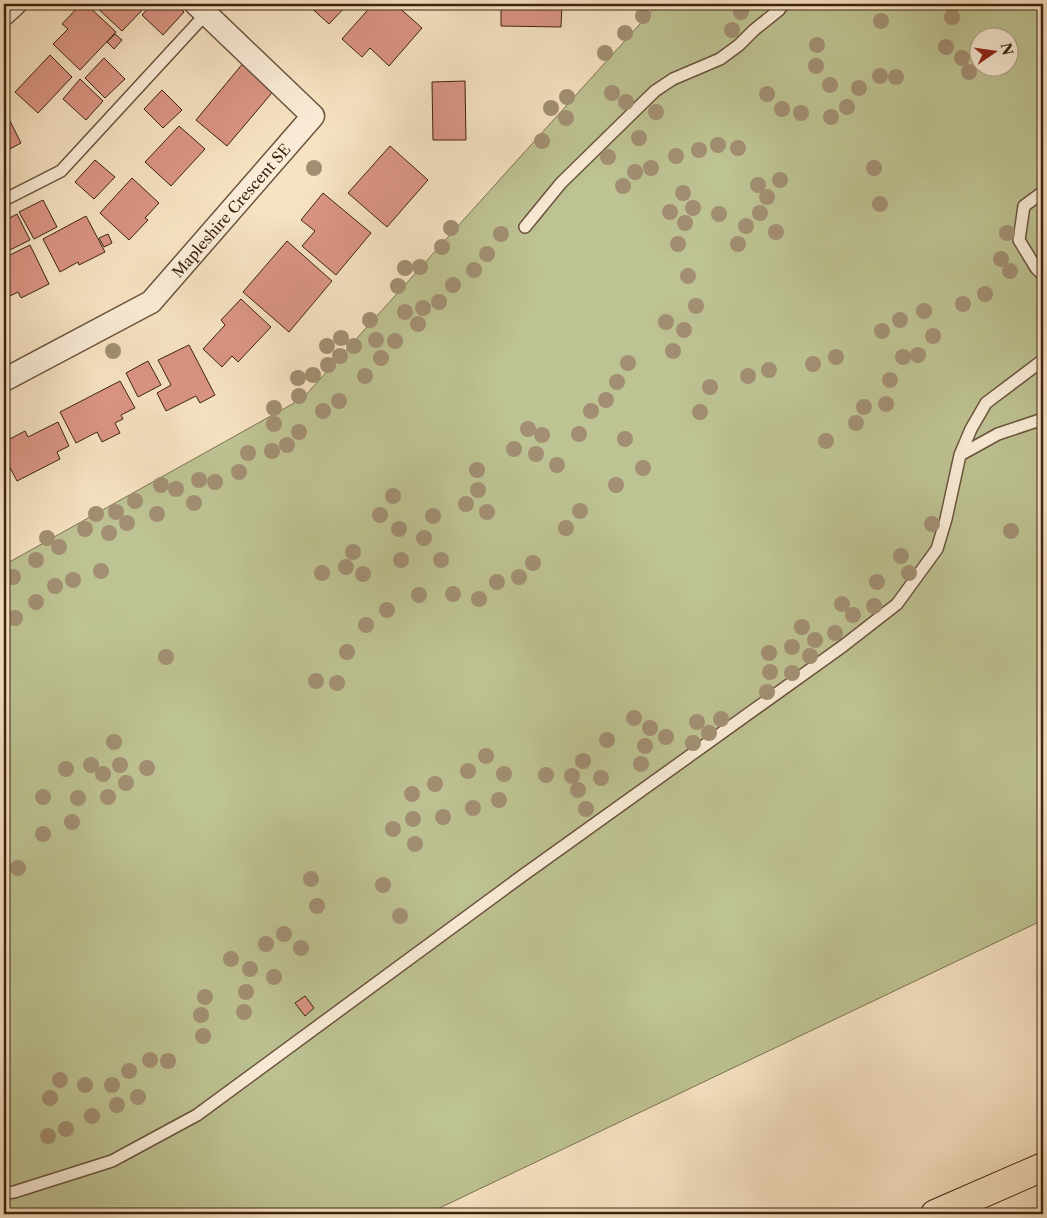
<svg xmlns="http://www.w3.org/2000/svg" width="1047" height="1218" font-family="'Libre Caslon Text',serif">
<rect width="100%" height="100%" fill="#f7e3c3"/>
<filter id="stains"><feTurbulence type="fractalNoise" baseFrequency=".004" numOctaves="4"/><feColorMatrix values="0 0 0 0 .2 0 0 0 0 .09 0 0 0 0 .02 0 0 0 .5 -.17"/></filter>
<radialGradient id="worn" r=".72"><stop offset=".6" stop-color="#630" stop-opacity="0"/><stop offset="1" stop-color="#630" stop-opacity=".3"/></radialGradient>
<path fill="#bec393" stroke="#7d7352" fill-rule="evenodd" d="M658,4h385v916l-616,294h-423v-649l299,-167zM980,38h30v30h-30z"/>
<path fill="#db9584" stroke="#3c2311" d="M81,4h5l30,28 -36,38 -27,-26 15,-15 -6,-5z
M93,4h55l-26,27z
M152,4h24l8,8 -21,23 -21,-20z
M307,4h41l-19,20z
M373,4h22l27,24 -33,38 -19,-18 -8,9 -20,-18z
M501,4h61l-1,23 -60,-1z
M115,34l7,6 -8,9 -7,-7z
M50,55l22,22 -34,36 -23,-21z
M104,58l21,21 -20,19 -20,-20z
M244,62l32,26 -49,58 -31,-26z
M80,79l23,22 -17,19 -23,-21z
M465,81l1,59h-33l-1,-58z
M162,90l20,20 -19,18 -19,-19z
M8,117l13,26 -17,9v-33z
M179,126l26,23 -34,37 -26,-24z
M390,146l38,34 -41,47 -39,-34z
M95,160l20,17 -21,22 -19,-17z
M132,178l27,25 -14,15 3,2 -19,20 -29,-27z
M323,193l48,40 -35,42 -34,-29 13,-15 -14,-11z
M43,200l14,27 -23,12 -15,-27z
M17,214l13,26 -24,12 -2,-5v-26z
M86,216l19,36 -26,13 -1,-3 -18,10 -17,-33z
M108,234l4,9 -8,4 -5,-9z
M287,241l45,40 -43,51 -46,-40z
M30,245l19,39 -28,14 -3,-6 -14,7v-41z
M241,299l30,28 -33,35 -6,-6 -10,11 -19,-18 22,-24 -4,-5z
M189,345l26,50 -15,8 -4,-7 -30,15 -9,-18 14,-8 -13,-25z
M148,361l13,24 -23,12 -12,-24z
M120,381l15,27 -14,7 2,4 -8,4 5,10 -18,9 -5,-10 -21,11 -16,-31z
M58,422l11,24 -12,6 3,7 -43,22 -13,-25v-14l21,-11 3,6z
M305,996l9,12 -9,8 -10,-13z"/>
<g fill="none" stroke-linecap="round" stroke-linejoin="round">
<defs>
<path id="service" d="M1043,192l-19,14 -5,34 17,28 7,7
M4,200l57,-29 154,-167
M525,227l36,-44 94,-92 18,-12 47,-20 19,-14 15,-15 25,-20 4,-6
M960,455l38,-21 45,-15
M4,1193l10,-1 98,-31 85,-46 325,-239 321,-230 54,-42 40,-55 9,-30 14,-64 11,-26 15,-26 57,-43"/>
<g id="minor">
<path d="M4,14l11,-10"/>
<path id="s1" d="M4,380l147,-78 162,-186 -117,-112"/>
</g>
<path id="motorway" d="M935,1214l108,-47"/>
</defs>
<use href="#service" stroke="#6b533e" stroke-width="14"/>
<use href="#minor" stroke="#6b533e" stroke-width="25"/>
<use href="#motorway" stroke="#3c2311" stroke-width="30"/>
<use href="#service" stroke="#faedd8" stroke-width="11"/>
<use href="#minor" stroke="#faedd8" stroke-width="22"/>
<use href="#motorway" stroke="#f7e3c3" stroke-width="28"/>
</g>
<g fill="#a28f73">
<circle cx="741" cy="12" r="8"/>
<circle cx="643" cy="16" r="8"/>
<circle cx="952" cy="17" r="8"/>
<circle cx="881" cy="21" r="8"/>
<circle cx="732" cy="30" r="8"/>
<circle cx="625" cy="33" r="8"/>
<circle cx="817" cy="45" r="8"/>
<circle cx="946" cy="47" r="8"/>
<circle cx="605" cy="53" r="8"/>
<circle cx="962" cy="58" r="8"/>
<circle cx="816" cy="66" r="8"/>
<circle cx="969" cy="72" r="8"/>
<circle cx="880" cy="76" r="8"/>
<circle cx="896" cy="77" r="8"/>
<circle cx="830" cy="85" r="8"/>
<circle cx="859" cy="88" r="8"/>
<circle cx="612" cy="93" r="8"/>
<circle cx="767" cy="94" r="8"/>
<circle cx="567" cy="97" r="8"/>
<circle cx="626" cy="102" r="8"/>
<circle cx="847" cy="107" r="8"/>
<circle cx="551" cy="108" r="8"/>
<circle cx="782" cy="109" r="8"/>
<circle cx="656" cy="112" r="8"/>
<circle cx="801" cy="113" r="8"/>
<circle cx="831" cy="117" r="8"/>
<circle cx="566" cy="118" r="8"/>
<circle cx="639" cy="138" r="8"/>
<circle cx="542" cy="141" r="8"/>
<circle cx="718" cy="145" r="8"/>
<circle cx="738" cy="148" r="8"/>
<circle cx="699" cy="150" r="8"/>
<circle cx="676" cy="156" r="8"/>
<circle cx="608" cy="157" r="8"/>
<circle cx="314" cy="168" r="8"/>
<circle cx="651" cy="168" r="8"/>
<circle cx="874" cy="168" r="8"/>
<circle cx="635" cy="172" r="8"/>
<circle cx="780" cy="180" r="8"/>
<circle cx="758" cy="185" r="8"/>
<circle cx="623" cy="186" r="8"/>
<circle cx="683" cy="193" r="8"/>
<circle cx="767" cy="197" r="8"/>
<circle cx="880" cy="204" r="8"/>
<circle cx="693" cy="208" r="8"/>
<circle cx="670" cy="212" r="8"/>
<circle cx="760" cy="213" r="8"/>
<circle cx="719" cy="214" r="8"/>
<circle cx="685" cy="223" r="8"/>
<circle cx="746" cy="226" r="8"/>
<circle cx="451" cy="228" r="8"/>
<circle cx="776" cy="232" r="8"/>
<circle cx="1007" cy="233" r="8"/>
<circle cx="501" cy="234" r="8"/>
<circle cx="678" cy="244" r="8"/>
<circle cx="738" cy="244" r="8"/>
<circle cx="442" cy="247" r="8"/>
<circle cx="487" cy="254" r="8"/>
<circle cx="1001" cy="259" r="8"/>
<circle cx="420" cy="267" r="8"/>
<circle cx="405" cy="268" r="8"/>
<circle cx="474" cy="270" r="8"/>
<circle cx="1010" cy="271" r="8"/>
<circle cx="688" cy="276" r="8"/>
<circle cx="453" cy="285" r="8"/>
<circle cx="398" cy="286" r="8"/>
<circle cx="985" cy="294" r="8"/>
<circle cx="439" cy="302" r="8"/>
<circle cx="963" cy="304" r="8"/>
<circle cx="696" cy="306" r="8"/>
<circle cx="423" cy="308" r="8"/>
<circle cx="924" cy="311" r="8"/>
<circle cx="405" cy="312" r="8"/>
<circle cx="370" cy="320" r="8"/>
<circle cx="900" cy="320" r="8"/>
<circle cx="666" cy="322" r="8"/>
<circle cx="418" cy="324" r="8"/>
<circle cx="684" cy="330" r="8"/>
<circle cx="882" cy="331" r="8"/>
<circle cx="933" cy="336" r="8"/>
<circle cx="341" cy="338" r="8"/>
<circle cx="376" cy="340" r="8"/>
<circle cx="395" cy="341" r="8"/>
<circle cx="327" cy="346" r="8"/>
<circle cx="354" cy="346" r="8"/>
<circle cx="113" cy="351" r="8"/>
<circle cx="673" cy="351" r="8"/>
<circle cx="918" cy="355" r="8"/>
<circle cx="340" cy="356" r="8"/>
<circle cx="836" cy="357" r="8"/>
<circle cx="903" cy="357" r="8"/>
<circle cx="381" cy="358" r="8"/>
<circle cx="628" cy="363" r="8"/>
<circle cx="813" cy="364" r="8"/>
<circle cx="328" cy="365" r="8"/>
<circle cx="769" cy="370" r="8"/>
<circle cx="313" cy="375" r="8"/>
<circle cx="365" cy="376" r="8"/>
<circle cx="748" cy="376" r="8"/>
<circle cx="298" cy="378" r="8"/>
<circle cx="890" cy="380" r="8"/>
<circle cx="617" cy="382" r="8"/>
<circle cx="710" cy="387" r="8"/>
<circle cx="299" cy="396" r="8"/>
<circle cx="606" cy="400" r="8"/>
<circle cx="339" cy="401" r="8"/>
<circle cx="886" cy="404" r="8"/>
<circle cx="864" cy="407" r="8"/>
<circle cx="274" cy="408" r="8"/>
<circle cx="323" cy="411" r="8"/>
<circle cx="591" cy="411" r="8"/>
<circle cx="700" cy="412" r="8"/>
<circle cx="856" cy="423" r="8"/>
<circle cx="274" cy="424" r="8"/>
<circle cx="528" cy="429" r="8"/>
<circle cx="299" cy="432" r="8"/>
<circle cx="579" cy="434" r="8"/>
<circle cx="542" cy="435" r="8"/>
<circle cx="625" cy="439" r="8"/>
<circle cx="826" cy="441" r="8"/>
<circle cx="287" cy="445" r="8"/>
<circle cx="514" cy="449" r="8"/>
<circle cx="272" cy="451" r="8"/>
<circle cx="248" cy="453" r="8"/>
<circle cx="536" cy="454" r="8"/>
<circle cx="557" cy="465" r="8"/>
<circle cx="643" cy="468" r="8"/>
<circle cx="477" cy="470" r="8"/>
<circle cx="239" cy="472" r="8"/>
<circle cx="199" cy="480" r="8"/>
<circle cx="215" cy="482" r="8"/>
<circle cx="161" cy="485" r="8"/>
<circle cx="616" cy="485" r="8"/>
<circle cx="176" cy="489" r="8"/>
<circle cx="478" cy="490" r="8"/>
<circle cx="393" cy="496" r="8"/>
<circle cx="135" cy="501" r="8"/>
<circle cx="194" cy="503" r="8"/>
<circle cx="466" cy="504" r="8"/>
<circle cx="580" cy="511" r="8"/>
<circle cx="116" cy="512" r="8"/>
<circle cx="487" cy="512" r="8"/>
<circle cx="96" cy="514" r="8"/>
<circle cx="157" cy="514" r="8"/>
<circle cx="380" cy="515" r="8"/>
<circle cx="433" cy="516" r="8"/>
<circle cx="127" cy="523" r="8"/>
<circle cx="932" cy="524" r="8"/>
<circle cx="566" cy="528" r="8"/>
<circle cx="85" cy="529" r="8"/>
<circle cx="399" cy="529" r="8"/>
<circle cx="1011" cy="531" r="8"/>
<circle cx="109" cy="533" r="8"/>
<circle cx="47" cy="538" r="8"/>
<circle cx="424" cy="538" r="8"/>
<circle cx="59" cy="547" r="8"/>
<circle cx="353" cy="552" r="8"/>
<circle cx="901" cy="556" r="8"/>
<circle cx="36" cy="560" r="8"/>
<circle cx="401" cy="560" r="8"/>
<circle cx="441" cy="560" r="8"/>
<circle cx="533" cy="563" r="8"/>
<circle cx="346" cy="567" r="8"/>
<circle cx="101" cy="571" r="8"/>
<circle cx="322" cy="573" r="8"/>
<circle cx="909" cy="573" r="8"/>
<circle cx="363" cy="574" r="8"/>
<circle cx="13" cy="577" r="8"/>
<circle cx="519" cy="577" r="8"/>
<circle cx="73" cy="580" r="8"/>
<circle cx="497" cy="582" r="8"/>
<circle cx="877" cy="582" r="8"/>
<circle cx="55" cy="586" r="8"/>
<circle cx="453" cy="594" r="8"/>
<circle cx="419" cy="595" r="8"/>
<circle cx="479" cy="599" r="8"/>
<circle cx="36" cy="602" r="8"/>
<circle cx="842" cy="604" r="8"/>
<circle cx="874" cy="606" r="8"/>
<circle cx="387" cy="610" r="8"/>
<circle cx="853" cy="615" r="8"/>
<circle cx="15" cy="618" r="8"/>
<circle cx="366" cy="625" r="8"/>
<circle cx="802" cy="627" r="8"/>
<circle cx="835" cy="633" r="8"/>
<circle cx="815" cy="640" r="8"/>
<circle cx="792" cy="647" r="8"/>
<circle cx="347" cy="652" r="8"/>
<circle cx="769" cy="653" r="8"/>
<circle cx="810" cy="656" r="8"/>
<circle cx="166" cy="657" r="8"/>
<circle cx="770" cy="672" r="8"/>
<circle cx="792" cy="673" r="8"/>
<circle cx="316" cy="681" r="8"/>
<circle cx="337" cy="683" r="8"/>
<circle cx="767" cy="692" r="8"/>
<circle cx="634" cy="718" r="8"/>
<circle cx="721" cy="719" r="8"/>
<circle cx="697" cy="722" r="8"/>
<circle cx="650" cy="728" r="8"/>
<circle cx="709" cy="733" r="8"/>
<circle cx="666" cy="737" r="8"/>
<circle cx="607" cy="740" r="8"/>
<circle cx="114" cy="742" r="8"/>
<circle cx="693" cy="743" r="8"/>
<circle cx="645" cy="746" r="8"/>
<circle cx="486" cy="756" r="8"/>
<circle cx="583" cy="761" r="8"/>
<circle cx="641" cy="764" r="8"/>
<circle cx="91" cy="765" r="8"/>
<circle cx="120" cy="765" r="8"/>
<circle cx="147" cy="768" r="8"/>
<circle cx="66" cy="769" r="8"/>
<circle cx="468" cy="771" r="8"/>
<circle cx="103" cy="774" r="8"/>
<circle cx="504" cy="774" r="8"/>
<circle cx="546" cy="775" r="8"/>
<circle cx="572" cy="776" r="8"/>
<circle cx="601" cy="778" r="8"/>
<circle cx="126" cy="783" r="8"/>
<circle cx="435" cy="784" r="8"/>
<circle cx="578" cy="790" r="8"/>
<circle cx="412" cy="794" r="8"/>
<circle cx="43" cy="797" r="8"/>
<circle cx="108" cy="797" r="8"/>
<circle cx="78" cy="798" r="8"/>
<circle cx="499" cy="800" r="8"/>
<circle cx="473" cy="808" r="8"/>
<circle cx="586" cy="809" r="8"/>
<circle cx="443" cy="817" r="8"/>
<circle cx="413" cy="819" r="8"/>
<circle cx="72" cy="822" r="8"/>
<circle cx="393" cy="829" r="8"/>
<circle cx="43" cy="834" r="8"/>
<circle cx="415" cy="844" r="8"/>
<circle cx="18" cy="868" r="8"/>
<circle cx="311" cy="879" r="8"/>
<circle cx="383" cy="885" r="8"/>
<circle cx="317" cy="906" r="8"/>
<circle cx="400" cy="916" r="8"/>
<circle cx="284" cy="934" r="8"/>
<circle cx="266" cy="944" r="8"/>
<circle cx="301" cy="948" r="8"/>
<circle cx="231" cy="959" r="8"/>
<circle cx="250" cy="969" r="8"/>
<circle cx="274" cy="977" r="8"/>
<circle cx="246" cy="992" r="8"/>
<circle cx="205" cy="997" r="8"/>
<circle cx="244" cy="1012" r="8"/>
<circle cx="201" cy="1015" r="8"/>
<circle cx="203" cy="1036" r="8"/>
<circle cx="150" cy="1060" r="8"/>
<circle cx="168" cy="1061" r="8"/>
<circle cx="129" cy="1071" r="8"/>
<circle cx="60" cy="1080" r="8"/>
<circle cx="85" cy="1085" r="8"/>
<circle cx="112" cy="1085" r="8"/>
<circle cx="138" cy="1097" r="8"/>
<circle cx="50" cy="1098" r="8"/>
<circle cx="117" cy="1105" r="8"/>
<circle cx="92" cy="1116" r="8"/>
<circle cx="66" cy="1129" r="8"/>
<circle cx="48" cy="1136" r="8"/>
</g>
<g text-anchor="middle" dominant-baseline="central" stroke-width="5" stroke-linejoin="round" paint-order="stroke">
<g font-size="15" fill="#3c2311" stroke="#faedd8">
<text stroke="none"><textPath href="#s1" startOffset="288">Mapleshire Crescent SE</textPath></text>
</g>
</g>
<rect width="1047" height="1218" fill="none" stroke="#f7e3c3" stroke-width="20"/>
<rect x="5" y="5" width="1037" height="1208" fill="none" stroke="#3c2311" stroke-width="2.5"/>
<rect x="10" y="10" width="1027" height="1198" fill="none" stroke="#3c2311"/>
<g transform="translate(994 52) rotate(77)"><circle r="24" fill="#faedd8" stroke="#ae9c88"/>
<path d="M0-4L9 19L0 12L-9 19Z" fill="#8f2418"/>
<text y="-8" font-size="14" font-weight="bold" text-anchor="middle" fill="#3c2311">N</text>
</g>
<rect width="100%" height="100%" filter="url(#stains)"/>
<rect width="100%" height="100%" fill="url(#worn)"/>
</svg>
